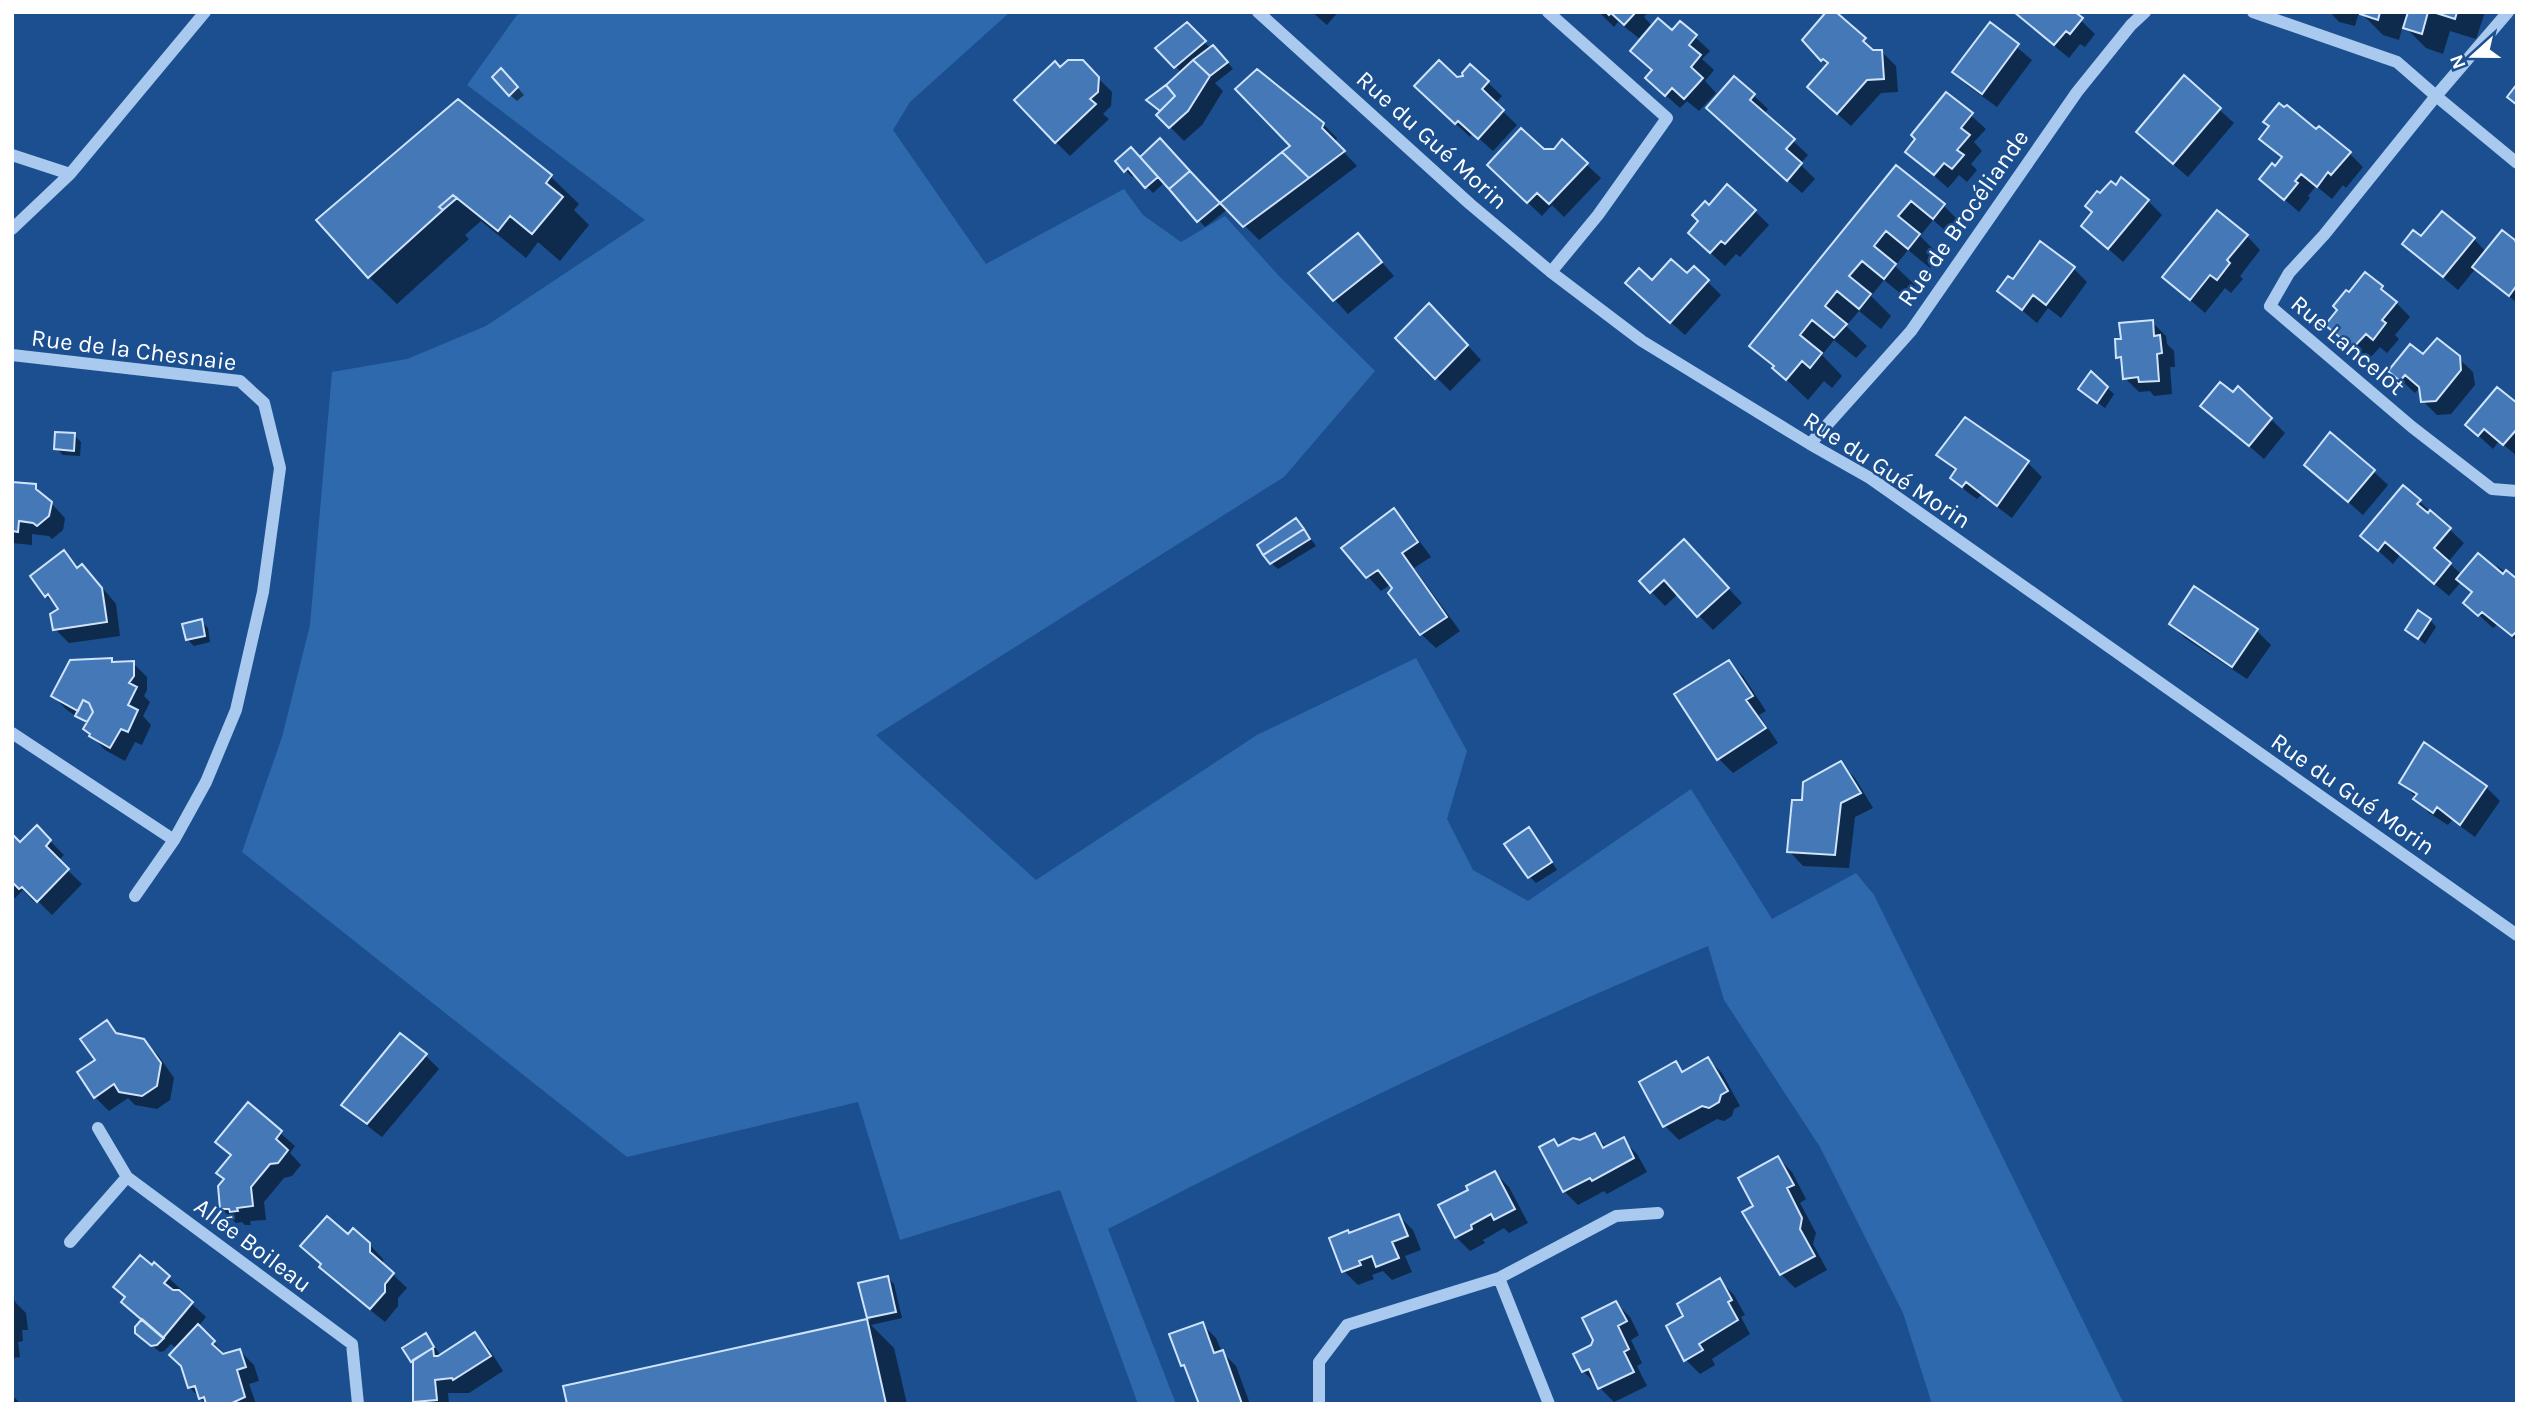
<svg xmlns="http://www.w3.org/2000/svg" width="2529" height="1416" font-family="Karla,sans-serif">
<rect width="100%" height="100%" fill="#1b4f8f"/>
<path fill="#2e69ad" d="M519,12h491l-100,90 -17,28 93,134 138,-75 19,26 38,27 44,-26 54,60 96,95 -91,106 -408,258 160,145 221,-145 159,-77 51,93 -20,68 26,51 55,31 163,-112 81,130 84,-46 18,22 250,509h-192l-29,-91 -83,-166 -96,-147 -16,-54c-205,86 -404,182 -600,283l68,175h-38l-78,-214 -160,50 -42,-138 -231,55 -385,-305 40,-115 28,-112 22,-253 75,-13 79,-33 159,-106 -178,-135z"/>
<path fill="#0007" d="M1312,12h26l-11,13z
M1599,12h49l-4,5 9,10 19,5 8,-9 30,28 -8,8 12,11 -9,11 11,12 -17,18 -12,-10 -7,7 -18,-16 -8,-21 -2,-43 -2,-3 -11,13 -21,-16 -4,5z
M1833,12l44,40h5l14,14 2,26 -17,1 -30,33 -28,-25 5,-35 -24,-26z
M2013,12h59l23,22 -10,13 -5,-3 -11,14z
M2330,12h29l-4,14 -16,-4z
M2360,12h125l-9,27 -26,-8 -7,23 -17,-6 -23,-23 -4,15 -16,-5z
M1187,24l24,25 9,4 13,16 -18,14 8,8 -21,34 -18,16 -26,-26 24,-42 -24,-25z
M1990,25l42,35 -35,47 -29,-21 -14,-14z
M1082,62l30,30 -1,14 -8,8 6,5 -39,37 -14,-14 4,-73z
M1470,66l32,30 -7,8 22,21 -24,26 -20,-18 -3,4 -40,-37 27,-21 8,-2z
M508,77l16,18 -7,6 -7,-6z
M1735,78l33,31 -4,5 44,41 -8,9 15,15 -13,14 -80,-71z
M2184,78l50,45 -46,54 -36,-31z
M1947,94l39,35 -12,13 8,9 -11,13 6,6 -10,12 -8,-7 -11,13 -41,-36z
M458,102l93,75 28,27 -5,6 15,15 -29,36 -22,-19 -12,16 -45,-37 -16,14 4,4 -72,65 -28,-27z
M1323,124l14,14 -2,5 22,23 -98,74 -31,-31 -23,18 -40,-45 -12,11 -18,-19 -3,3 -15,-16 23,-2 20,-18 60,65z
M2317,132l32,21 14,14 -17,21 -3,-3 -11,14 -16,-13 -8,10 2,2 -11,14 -38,-33 22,-20 -22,-20z
M1562,142l39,36 -37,39 -12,-12 -10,11 -39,-37 40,-28h8z
M1897,167l46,38 21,21 -9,13 -22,-19 -13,16 20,20 -10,12 -22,-18 -13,16 21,20 -10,12 -22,-18 -13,16 20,20 -10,13 -22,-18 -13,15 21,20 -11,12 -22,-18 -12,15 20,21 -10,12 -8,-7 -16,19 -57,-54z
M2148,201l14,14 -39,47 -40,-36z
M1709,207l46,4 14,14 -29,32 -4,-3 -11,12 -21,-19z
M2503,232l14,13v58l-41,-35 -18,22 -54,-46 17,-5h53l12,13z
M1358,235l36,41 -46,38 -38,-41z
M2247,236l13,14 -20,26 3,3 -12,14 -6,-5 -20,25 -41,-36z
M2073,268l14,14 -26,36 -13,-10 -11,15 -38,-32 14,-9z
M1687,276l20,5 14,14 -36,40 -43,-38 10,-14z
M2381,287l29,30 -15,18 4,4 -12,14 -7,-6 -13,14 -40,-36z
M1443,319l38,41 -31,31 -53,-53z
M2152,322l14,14 1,8 7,7 1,16h-5l2,27 -18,2 -4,-5 -11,1 -14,-14 -1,-16 -6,-5 4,-17z
M2424,357l34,1 15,14 2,13 -24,29 -14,1 -14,-14 -2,-15 -6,7 -24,-22z
M2091,373l23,21 -9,14 -25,-19z
M2517,405v51l-18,-15 -6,8 -26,-24z
M2203,406l68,13 14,14 -21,26z
M74,435l7,7 -1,14 -17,-1 -7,-7z
M2005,446l23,17 14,14 -30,41 -31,-23 -4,4 -11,-8 -14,-14 4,-5 -17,-17z
M2306,465l68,7 14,13 -25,30z
M12,484l23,2 30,32 -2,12 -11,9 -3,-3 -17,-2v11l-20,-2z
M2419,501l45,42 -16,19 14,13 37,-2 2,-2 -5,-6 21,16v60l-20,-16 -4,3 -27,-25 7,-9 -12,-12 -12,14 -49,-41 -7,9 -31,-28z
M1393,510l14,14 24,33 -17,11 46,63 -24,17 -15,-14 -30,-50 -10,7 -38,-43z
M1302,527l14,19 -38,23 -7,-6z
M64,552l15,16 3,-2 14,14 20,24 4,32 -51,7 -14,-14 5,-20 -14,-13z
M1698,556l44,47 -29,27 -35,-36 -13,12 -24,-25z
M2194,588l63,43 14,14 -24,34 -62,-41 -14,-14z
M2430,620l6,7 -11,17 -18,-14z
M201,621l7,7 2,14 -16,4 -7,-7z
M112,659l4,4h17l14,14v13l-3,6 6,6 -7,14 8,9 -9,20 -7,-3 -10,19 -20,-11 -20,-21 3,-5 -21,-14 -14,-14z
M1729,662l14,14 23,35 -7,4 19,28 -45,30 -14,-14 -42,-64z
M1841,764l14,14 18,30 -18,9 -6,51 -46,-2 -14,-15 15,-49z
M2402,782l84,5 14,14 -25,36 -23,-17 -4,5 -19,-12z
M37,828l27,27 -6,6 24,23 -30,31 -15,-15 -3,2 -11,-12 -11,11v-65l8,8z
M1529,829l28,41 -21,13 -6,-6z
M107,1023l13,13 23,4 15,15 16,23 -4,22 -13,9 -22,-4 -7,-7 -19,13 -14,-14 2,-37z
M425,1055l14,14 -57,68 -25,-19 -14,-14z
M1708,1059l14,14 18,33 -6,3 -2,7 -8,5 -7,-2 -38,21 -14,-14 10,-63 10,9z
M248,1105l47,41 -5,7 11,12 -9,11 -8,2 -20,24 2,18 -16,1 1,4h-6l-3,-3 -6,1 -14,-14 4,-30 6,-22 -15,-15z
M1594,1135l14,13 15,-8 14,14 10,18 -40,22 -3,-3 -26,14 -14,-14 -11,-50 7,6 20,-5z
M1778,1158l14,14 14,27 -6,4 16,30 -3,11 14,26 -32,18 -14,-14 -26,-67z
M1495,1173l14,14 19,36 -19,10 -5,-5 -21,12 2,3 -15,8 -14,-14 -16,-31 30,-15z
M1399,1216l14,14 8,20 -16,6 7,16 -20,8 -9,-9 -11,4 2,4 -16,6 -14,-14 6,-36z
M348,1237l21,7 14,15 1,7 23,22 -9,10v8l-13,16 -31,-25 -51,-51z
M154,1265l29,26 -2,3 25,23 -8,10 28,28 14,-4 14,14 5,16 -10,3 7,20h-50l-17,-17 -12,-38 -6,-5 -7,7 -4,1 -16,-13 -1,-19z
M888,1278l6,6 8,34 -31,7 23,23 13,56h-339l-3,-16 306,-68 -3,-3z
M1720,1281l14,14 11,20 -4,2 9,17 -38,25 3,6 -15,9 -14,-14 -1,-43z
M12,1294l3,8 11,11 2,17h-6l1,11 -5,1 2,15 -8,1z
M1616,1303l14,14 9,18 -8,5 11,23 -5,3 10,20 -33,16 -31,-31 10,-25z
M1202,1324l14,14 6,14 14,14 14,38h-50l-11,-32 -7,-7z
M426,1335l15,21 34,-21 14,14 14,22 -34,22h-21l1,11h-32l-2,-2v-38l-3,-3z
M12,1395l9,9h-9z"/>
<path fill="#4478b7" stroke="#cfe3fa" stroke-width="2" d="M1606,12h30l-12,13 -13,-12 -2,2z
M1826,12h10l30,26 -3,3 10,9h9l2,29 -17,1 -30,34 -30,-27 21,-24 -5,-4 -2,2 -19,-21z
M2014,12h61l8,6 -13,16 -4,-3 -12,14z
M2360,12h20l-2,8 -18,-6z
M2408,12h20l-6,22 -19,-6z
M2433,12h24l-2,7z
M1658,18l14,12 8,-9 17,14 -8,10 12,10 -10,12 12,11 -19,21 -12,-11 -7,8 -20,-18 7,-8 -22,-19z
M1187,22l19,19 -32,27 -19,-20z
M1990,22l29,22 -37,50 -30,-22z
M1213,45l15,17 -18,14 -17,-16z
M1068,60h15l16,17 -1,15 -8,7 6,5 -41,39 -41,-43 41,-39 5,6z
M1193,60l17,16 -22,35 -19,17 -13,-13 19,-19 -9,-11z
M1439,60l18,17 6,-1 -1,-3 8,-9 19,17 -7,8 22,21 -26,29 -20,-18 -3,3 -41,-38z
M501,68l17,19 -9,9 -17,-19z
M1257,69l67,54 -2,5 23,23 -36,27 -27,-26 8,-6 -55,-57z
M2184,75l37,33 -48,56 -37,-32z
M1734,76l21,18 -5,6 45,39 -9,10 16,14 -15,18 -81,-73z
M2517,84v21l-10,-8z
M1166,85l9,11 -15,15 -14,-11z
M1946,92l27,21 -12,15 9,7 -13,15 7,5 -12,14 -8,-6 -10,12 -29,-23 10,-13 -4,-4z
M458,99l94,76 -6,8 17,14 -31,37 -22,-18 -12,15 -45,-36 -14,12 4,3 -75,68 -52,-58z
M2279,103l5,4 3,-2 29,24 3,-3 32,26 -20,23 -3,-3 -11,15 -16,-13 -6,7 3,2 -14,17 -25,-21 13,-16 3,3 7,-9 -23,-18 10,-13 -6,-4z
M1521,128l23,21h10l8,-10 26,24 -39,41 -12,-11 -10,10 -40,-38z
M1160,138l30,33 -21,18 -29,-32z
M1131,147l27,30 -13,11 -17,-20 -4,4 -9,-11z
M1282,152l27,26 -66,49 -23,-24z
M1896,165l49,39 -12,15 -22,-18 -13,15 22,18 -12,15 -22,-18 -12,15 22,18 -12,15 -22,-18 -13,15 22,18 -12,15 -22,-18 -12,15 22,18 -13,14 -22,-18 -12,15 22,18 -12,15 -8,-7 -16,19 -14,-12 2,-2 -25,-20z
M1190,171l30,32 -23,19 -28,-33z
M2121,177l28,23 -41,49 -27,-23 11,-14 -7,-6 12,-15 3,2 11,-12 5,4z
M1727,184l29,26 -31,34 -4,-3 -11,12 -22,-20 10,-12 -6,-6 13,-14 4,4z
M453,195l4,3 -14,12 -4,-3z
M2217,210l31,25 -21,25 3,3 -13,17 -7,-5 -20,25 -28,-23z
M2442,211l33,27 -32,39 -41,-33 11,-14 8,6z
M2502,230l13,10 2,6v39l-8,11 -37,-29z
M1358,233l24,29 -49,39 -25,-28z
M2040,241l35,26 -29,38 -13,-10 -11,15 -25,-19 11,-15 5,3z
M1671,259l16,14 7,-7 15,14 -39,43 -45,-40 14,-15 13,12z
M2365,272l18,14 -2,3 16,13 -15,18 4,3 -13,17 -7,-6 -13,14 -28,-23 12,-15 -4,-4 13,-16 3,2z
M1429,303l39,42 -33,34 -40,-41z
M2153,320l1,16 6,-1 2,18 -5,1 2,27 -20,1 -1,-5 -15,2 -2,-22 -5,1 -1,-19h6l-2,-16z
M2437,338l23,18 1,14 -25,31 -15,1 -2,-15 -14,-12 -5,6 -12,-10 22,-27 13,10z
M2091,371l17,16 -11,16 -19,-14z
M2220,382l13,10 5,-6 34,32 -23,28 -49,-40z
M2497,387l20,16v26l-14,16 -19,-16 -6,7 -13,-11z
M1965,417l64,44 -32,45 -31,-24 -4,5 -12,-9 6,-9 -20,-14z
M55,432l20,1 -1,18 -20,-2z
M2330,432l45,38 -27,32 -44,-37z
M12,482l24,2v5l16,13 -3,14 -12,10 -4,-3 -14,-2 -1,11 -6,-1z
M2403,485l18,15 -4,4 11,9 2,-3 21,18 -17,20 17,15 -17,21 -49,-42 -7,9 -18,-15z
M1394,508l24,34 -16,11 45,64 -27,18 -32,-42 4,-5 -14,-18 -12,8 -25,-30z
M1296,518l8,11 -41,26 -6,-10z
M1304,529l6,10 -40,25 -7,-9z
M1684,539l45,49 -32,29 -33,-37 -14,13 -11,-12z
M64,550l13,18 5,-4 20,24 5,34 -54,8 -3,-16 8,-5 -10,-15 -3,3 -15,-21z
M2478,553l25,21 3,-4 11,9v52l-5,5 -30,-24 -4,4 -15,-13 9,-11 -16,-13z
M2194,586l64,43 -26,38 -63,-43z
M2418,610l13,9 -13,20 -13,-9z
M202,619l3,17 -19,4 -4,-16z
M112,658v4l22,-1v15l-5,7 8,4 -9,18 10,5 -10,22 -7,-3 -11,19 -21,-12 1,-2 -7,-5 10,-17 -4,-9 -6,-3 -5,11 -27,-15 19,-36z
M1729,660l24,36 -7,4 20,28 -49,32 -43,-66z
M83,700l6,3 4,9 -6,10 -12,-6z
M2424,742l63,44 -27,39 -23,-18 -4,6 -20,-14 4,-5 -18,-11z
M1841,761l20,32 -20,10 -6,52 -48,-3 5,-52h10l1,-18z
M37,825l14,15 -5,6 23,23 -32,33 -15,-15 -3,2 -7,-7v-48l8,8z
M1529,827l23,35 -24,16 -24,-34z
M107,1020l9,13 28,6 17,24 -4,23 -15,10 -23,-4 -5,-8 -20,14 -17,-26 18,-12 -15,-21z
M400,1033l27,21 -60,70 -26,-19z
M1708,1057l20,34 -7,4 -2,7 -10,6 -7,-2 -39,21 -24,-45 37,-21 6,11z
M248,1102l34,29 -6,8 12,11 -10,13 -8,1 -19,23 2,19 -16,2 1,3 -8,1 -1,-3h-9l-2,-23 6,-7 -8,-6 15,-18 -16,-13z
M1595,1133l8,15 21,-11 10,21 -42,23 -2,-3 -27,14 -24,-45 15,-8 4,7 15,-8 7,2z
M1778,1156l16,29 -7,3 15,30 -2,11 15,27 -35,19 -38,-63 11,-6 -15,-28z
M1495,1171l20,38 -21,11 -3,-6 -20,11 1,4 -17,9 -17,-33 30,-15 -2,-4z
M1399,1214l9,22 -16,6 7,16 -23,9 -4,-11 -13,5 2,4 -19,7 -13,-34 19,-8 1,3z
M327,1216l21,18 5,-6 17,15v9l24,21 -9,11v8l-15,17 -51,-42 2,-3 -21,-18z
M140,1255l12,10 2,-3 16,14 -6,7 9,7h6l14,12 -30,36 -42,-36 4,-5 -12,-10z
M888,1276l8,36 -29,6 -9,-35z
M1720,1278l12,22 -4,2 10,18 -39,24 4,6 -19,11 -18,-35 17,-10 -6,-12z
M1616,1301l11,20 -9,5 11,23 -5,3 10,20 -36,17 -9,-20 -7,3 -9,-18 18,-9 2,-5 -11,-22z
M142,1319l22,19 -7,7 -6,1 -16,-13v-6z
M867,1319l19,85h-319l-4,-18z
M1203,1322l11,31 9,-3 19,54h-43l-15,-39 -3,1 -12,-32z
M198,1324l17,17 -3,3 11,10 17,-5 6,18 -9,3 8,27 -15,7h-24l-2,-7 -5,2 -4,-13 -7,2 -7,-22 -12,-11z
M475,1332l16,24 -38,24 -1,-2 -17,2 2,20 -24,2v-42l20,-12 1,8h4z
M426,1333l8,14 -23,15 -9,-14z"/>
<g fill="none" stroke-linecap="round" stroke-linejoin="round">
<path stroke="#a9c9ee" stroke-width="12" d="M1258,12l212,192 81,68 91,69 168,103 60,34 647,457
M1548,12l119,106 -69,97 -47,57
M2253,12l144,50 39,34 72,-84
M12,155l58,19
M2517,163l-81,-67 -112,139 -35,38 -19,33 142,121 80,62 25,2
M12,229l58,-55 135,-162
M12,355l228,26 24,22 16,65 -17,124 -27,118 -30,72 -32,58 -39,56
M1810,444l101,-113 166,-239 54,-67 14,-13
M12,733l162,107
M98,1128l29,49 225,167 6,60
M70,1242l57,-65
M1499,1278l50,126
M1319,1404v-42l28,-37 152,-47 117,-62 42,-3"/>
</g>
<g text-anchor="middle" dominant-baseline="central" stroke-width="5" stroke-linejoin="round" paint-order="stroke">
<g font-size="24" fill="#fff" stroke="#1b4f8f">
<text transform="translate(1432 140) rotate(42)">Rue du Gué Morin</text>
<text transform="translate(1963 218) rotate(-55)">Rue de Brocéliande</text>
<text transform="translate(2348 345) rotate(40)">Rue Lancelot</text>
<text transform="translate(134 350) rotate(7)">Rue de la Chesnaie</text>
<text transform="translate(1887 470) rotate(33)">Rue du Gué Morin</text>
<text transform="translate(2353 794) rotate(35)">Rue du Gué Morin</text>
<text transform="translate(253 1245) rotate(37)">Allée Boileau</text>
</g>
</g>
<rect width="2529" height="1416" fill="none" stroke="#ffffff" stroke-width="28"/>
<g transform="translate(2473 56) rotate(249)" stroke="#1b4f8f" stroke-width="5" paint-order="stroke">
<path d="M0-5L12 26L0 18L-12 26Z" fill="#ffffff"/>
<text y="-10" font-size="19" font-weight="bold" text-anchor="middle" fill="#ffffff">N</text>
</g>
</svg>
